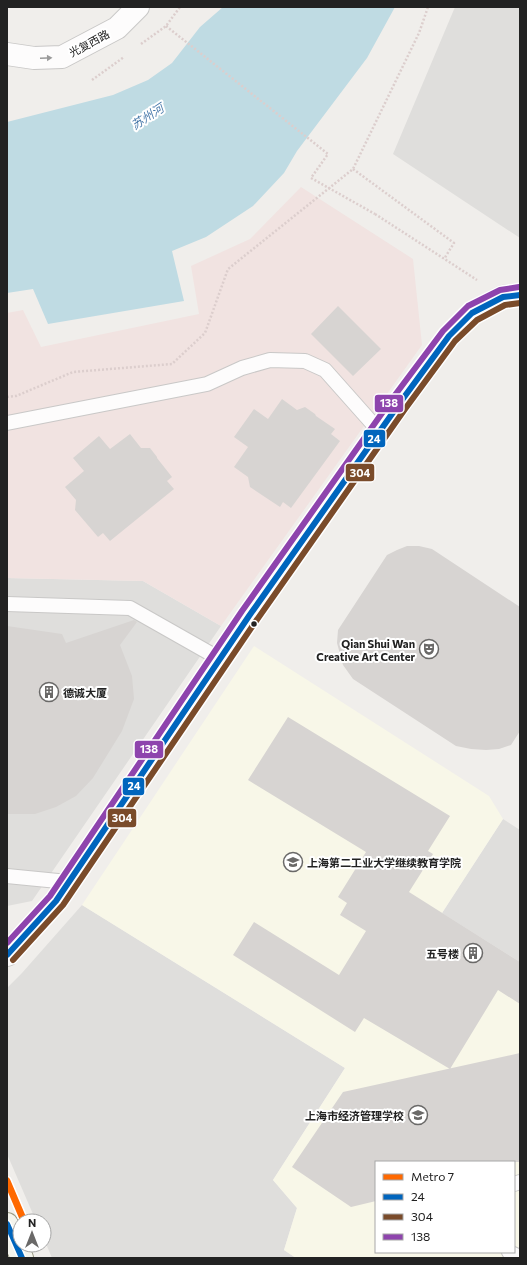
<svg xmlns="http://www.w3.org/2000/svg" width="527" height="1265" font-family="Commissioner,'Noto Sans SC',sans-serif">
<rect width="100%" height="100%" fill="#f0eeeb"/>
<path fill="#dfdedc" d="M455,7h65v231l-127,-84z
M7,578l136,3 78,45 -189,275 -25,5z
M503,819l17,11v132l-78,-49z
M82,905l263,163 -72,112 24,28 -13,42 12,8h-244l-8,-19v-18h-8l-29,-67v-166l15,-15z"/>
<path fill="#f1e3e1" d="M301,187l112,72 9,86 -201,281 -78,-45 -136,-3v-265l16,-3 18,37 158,-33 -8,-48 59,-27z"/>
<path fill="#f8f7e8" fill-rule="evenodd" d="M254,646l235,150 14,23 -61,94 78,91v254h-224l-12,-8 13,-42 -24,-28 72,-112 -263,-163zM376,1162h138v90h-138z"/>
<path fill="#bfdbe3" d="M223,7h172l-28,51 -70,93 -13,22 -31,33 -47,31 -34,14 12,50 -136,23 -15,-35 -26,4v-171l106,-27 35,-15 24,-17 28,-36z"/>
<path fill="#d7d4d2" d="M338,306l43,43 -28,27 -42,-42z
M282,399l15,11 8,-3 10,7 1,2 19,13 -4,5 9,7 -49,67 -8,-6 -3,5 -30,-20 -2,-10 -14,-10 14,-20 -14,-10 20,-28 14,10z
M130,434l11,14h9l7,9v1l15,19 -5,4 7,8 -64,52 -7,-8 -5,4 -23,-27 1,-10 -11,-13 19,-16 -11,-13 26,-22 11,13z
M407,546h12l13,3 88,58v124l-9,14 -12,4 -13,1 -15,-1 -15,-3 -103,-67 -10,-14 -6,-22 1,-13 49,-75 10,-5z
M134,620l3,2 -17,23 12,31 2,23 -12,32 -29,47 -17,18 -20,11 -21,7h-28v-188l55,8 4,9z
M288,717l162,99 -22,35 5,3 -24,38 111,70v42l-22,-14 -48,79 -86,-51 -9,14 -122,-77 21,-33 85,53 27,-44 -26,-16 7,-12 -9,-6 28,-45 -118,-72z
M520,1053v109h-144v39l-25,6 -59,-40 51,-75z"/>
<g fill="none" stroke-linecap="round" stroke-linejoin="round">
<defs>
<path id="lane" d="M7,423l200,-39 35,-16 28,-8 35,1 20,9 55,62
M7,604l123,4 90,51
M7,876l61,6
M514,1184l6,-2
M509,1252l11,5"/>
<path id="street" d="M7,54l27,4 28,-1 55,-29 21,-21
M7,955l49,-54 193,-285 150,-212 50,-68 23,-23 31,-16 17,-2"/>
<path id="secondary" d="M7,1224l15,34"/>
</defs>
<use href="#lane" stroke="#c9c8c7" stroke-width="16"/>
<use href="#street" stroke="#c9c8c7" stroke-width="24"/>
<use href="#secondary" stroke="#999a82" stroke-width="24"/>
<path stroke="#dccecd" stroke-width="2.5" stroke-dasharray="2 2" stroke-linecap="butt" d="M166,26l162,128 -17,24
M141,44l25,-18 14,-19
M92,80l32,-23
M353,169l101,74 -10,16
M375,214l102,66
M7,397l9,-1 57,-24 99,-8 33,-31 23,-64 125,-100 66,-136 9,-26"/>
<use href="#lane" stroke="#fdfcfc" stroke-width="14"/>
<use href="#street" stroke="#fdfcfc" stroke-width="22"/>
<use href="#secondary" stroke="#f4f4ed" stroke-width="22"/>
<path stroke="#dccecd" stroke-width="2.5" stroke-dasharray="2 2" stroke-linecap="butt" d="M311,178l64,36"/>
<defs>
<path id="bus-1" d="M7,955l49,-54 193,-285 150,-212 50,-68 23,-23 31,-16 17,-2
M7,1224l15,34"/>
<path id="bus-2" d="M13,960l50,-55 193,-284 149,-212 50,-68 22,-21 28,-15 15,-2"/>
<path id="bus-3" d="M7,943l43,-47 192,-285 150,-212 51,-68 25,-25 32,-16 19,-3"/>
</defs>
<use href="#bus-1" stroke="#fff" stroke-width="9"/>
<use href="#bus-2" stroke="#fff" stroke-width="9"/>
<use href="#bus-3" stroke="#fff" stroke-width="9"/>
<use href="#bus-1" stroke="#0065bd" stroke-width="6"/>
<use href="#bus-2" stroke="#7a4b2a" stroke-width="6"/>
<use href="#bus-3" stroke="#8e44ad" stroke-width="6"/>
<defs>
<path id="metro-1" d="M7,1181l17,40"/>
</defs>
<use href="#metro-1" stroke="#fff" stroke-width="10"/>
<use href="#metro-1" stroke="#ff6900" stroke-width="7"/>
</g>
<defs><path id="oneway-solid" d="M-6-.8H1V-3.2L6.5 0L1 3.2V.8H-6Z"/></defs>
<use fill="#9a9a9a" href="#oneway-solid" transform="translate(46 58) rotate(-2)"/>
<defs>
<symbol id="theatre-ring" viewBox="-11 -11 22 22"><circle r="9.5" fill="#fff" stroke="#6a6968" stroke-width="1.5"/><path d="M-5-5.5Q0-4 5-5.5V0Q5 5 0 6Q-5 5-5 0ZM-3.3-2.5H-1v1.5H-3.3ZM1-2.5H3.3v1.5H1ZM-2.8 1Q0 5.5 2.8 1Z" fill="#6a6968"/></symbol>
<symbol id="building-ring" viewBox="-11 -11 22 22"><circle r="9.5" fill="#fff" stroke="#6a6968" stroke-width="1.5"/><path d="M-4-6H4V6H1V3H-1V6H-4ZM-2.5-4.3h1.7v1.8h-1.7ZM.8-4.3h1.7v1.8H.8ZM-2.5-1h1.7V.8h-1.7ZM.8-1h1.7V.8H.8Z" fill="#6a6968"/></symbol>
<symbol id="school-ring" viewBox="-11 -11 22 22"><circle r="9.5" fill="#fff" stroke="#6a6968" stroke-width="1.5"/><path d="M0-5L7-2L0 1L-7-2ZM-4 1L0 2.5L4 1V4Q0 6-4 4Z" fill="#6a6968"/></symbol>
</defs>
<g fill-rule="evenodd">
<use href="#theatre-ring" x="418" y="638" width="22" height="22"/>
<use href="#building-ring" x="38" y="681" width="22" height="22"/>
<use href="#school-ring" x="282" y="851" width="22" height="22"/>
<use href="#building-ring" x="462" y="942" width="22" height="22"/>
<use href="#school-ring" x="407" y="1104" width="22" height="22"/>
</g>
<circle fill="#222" stroke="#fff" stroke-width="1.5" cx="254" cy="624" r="3.5"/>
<g text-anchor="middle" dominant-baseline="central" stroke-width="4" stroke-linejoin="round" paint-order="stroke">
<g font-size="11" fill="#222" stroke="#fff">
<text transform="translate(89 43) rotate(-28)">光复西路</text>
</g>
<g font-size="11" font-weight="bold" fill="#222" stroke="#fff" text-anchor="end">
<text x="415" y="643">Qian Shui Wan<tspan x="415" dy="13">Creative Art Center</tspan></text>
<text x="63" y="692" text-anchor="start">德诚大厦</text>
<text x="307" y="862" text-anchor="start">上海第二工业大学继续教育学院</text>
<text x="459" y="953">五号楼</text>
<text x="404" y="1115">上海市经济管理学校</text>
</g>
<g font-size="12" font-style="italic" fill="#4a7aab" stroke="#fff">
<text transform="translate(147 116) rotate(-33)">苏州河</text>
</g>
</g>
<g stroke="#fff" stroke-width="1.5">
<rect x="374" y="394" width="30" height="19" rx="4" fill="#8e44ad"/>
<rect x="363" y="429" width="23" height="19" rx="4" fill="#0065bd"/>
<rect x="345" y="463" width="30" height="19" rx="4" fill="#7a4b2a"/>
<rect x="134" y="740" width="30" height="19" rx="4" fill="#8e44ad"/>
<rect x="122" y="777" width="23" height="19" rx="4" fill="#0065bd"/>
<rect x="107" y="808" width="30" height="20" rx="4" fill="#7a4b2a"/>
</g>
<g font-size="11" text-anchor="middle" font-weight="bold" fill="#fff">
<text x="389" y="407">138</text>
<text x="374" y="443">24</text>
<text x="360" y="477">304</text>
<text x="149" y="753">138</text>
<text x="134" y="790">24</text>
<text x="122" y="822">304</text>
</g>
<rect width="527" height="1265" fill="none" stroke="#222222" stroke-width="16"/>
<rect x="375" y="1161" width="140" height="92" fill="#ffffff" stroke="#a7a7a7"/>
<rect x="383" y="1174" width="20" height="6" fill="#ff6900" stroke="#a7a7a7"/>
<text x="411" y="1181" font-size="12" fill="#222222">Metro 7</text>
<rect x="383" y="1194" width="20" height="6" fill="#0065bd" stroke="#a7a7a7"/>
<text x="411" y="1201" font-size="12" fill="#222222">24</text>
<rect x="383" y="1214" width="20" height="6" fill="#7a4b2a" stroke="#a7a7a7"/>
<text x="411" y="1221" font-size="12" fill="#222222">304</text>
<rect x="383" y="1234" width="20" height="6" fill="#8e44ad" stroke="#a7a7a7"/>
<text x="411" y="1241" font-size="12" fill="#222222">138</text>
<g transform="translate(32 1233)"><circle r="19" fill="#ffffff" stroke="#a7a7a7"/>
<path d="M0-3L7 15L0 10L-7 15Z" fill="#6a6968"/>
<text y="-6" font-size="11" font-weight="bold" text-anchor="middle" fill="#222222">N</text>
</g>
</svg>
